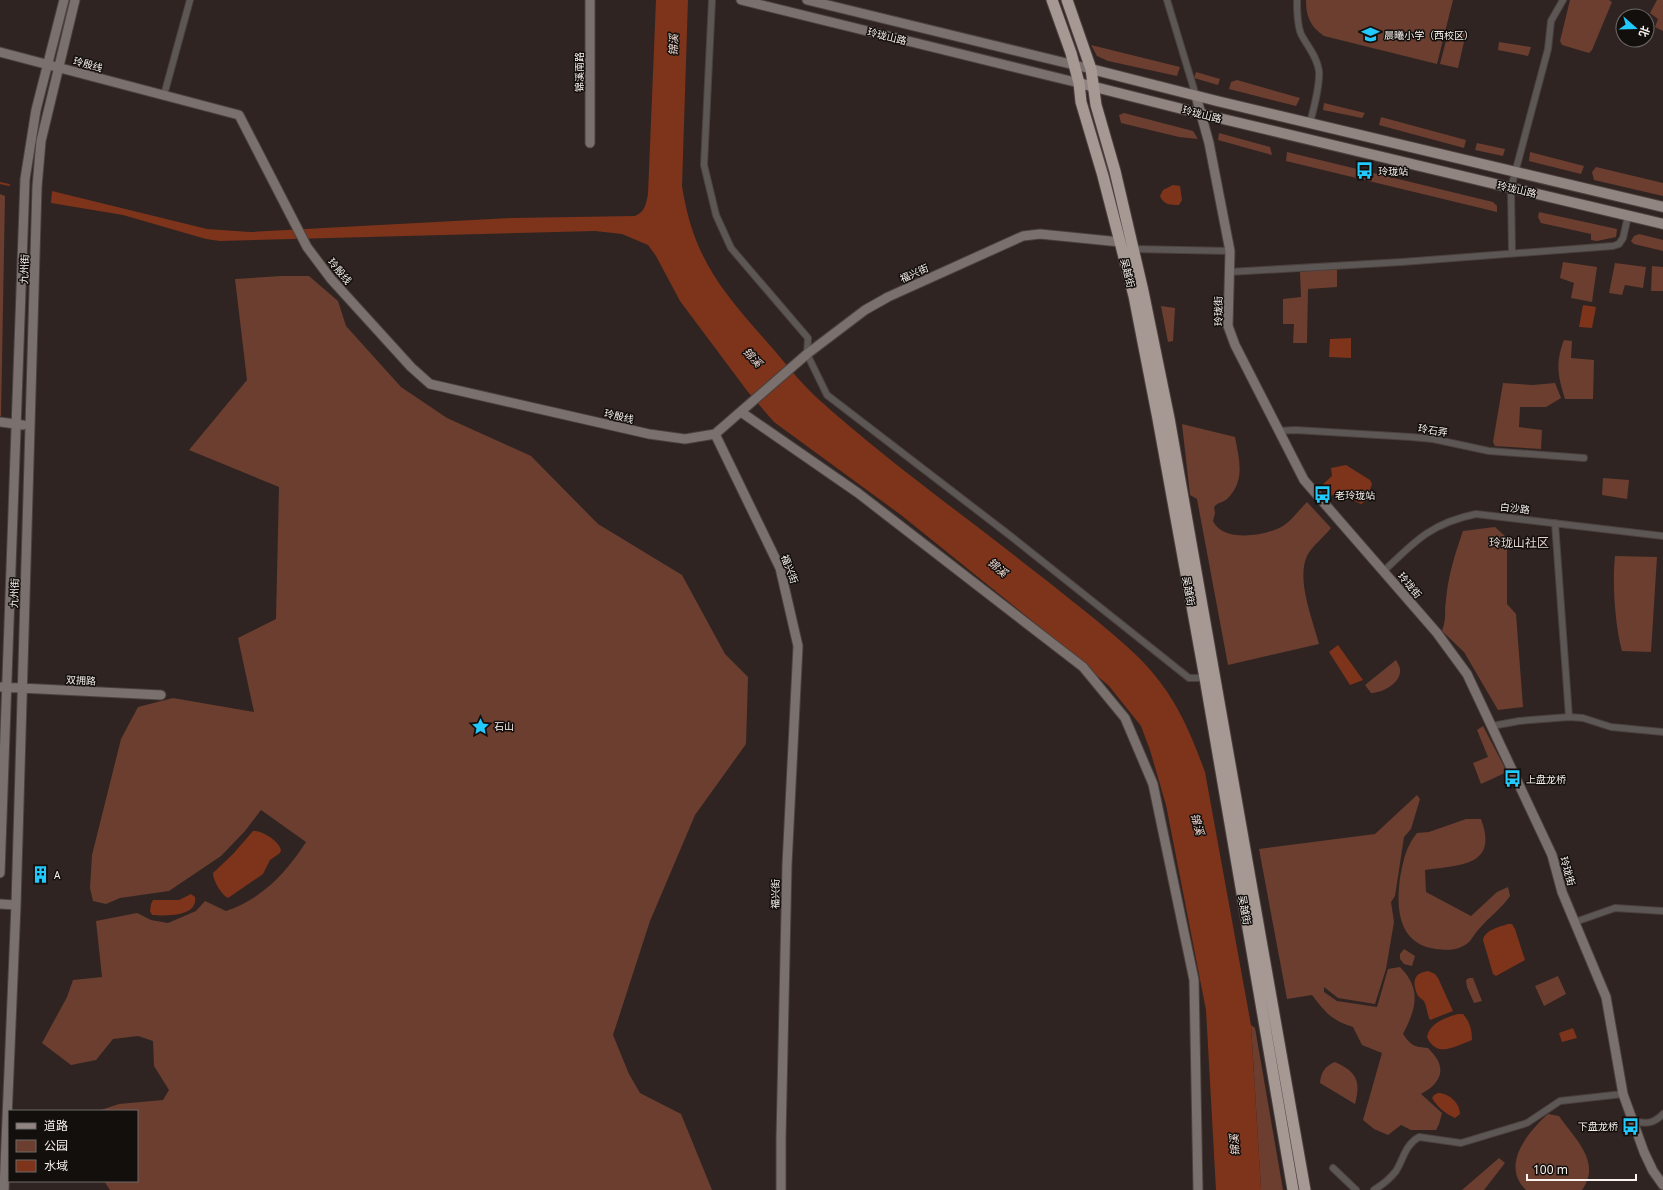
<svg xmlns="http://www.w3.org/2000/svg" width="1663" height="1190" font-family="'Noto Sans','Noto Sans SC',sans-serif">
<rect width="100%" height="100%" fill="#2f2421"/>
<path fill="#6b3e30" d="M1306,0h147l-16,64 -113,-28c-14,-10 -18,-20 -18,-36z
M1570,0h39l3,2 -20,48 -3,3 -27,-8 -2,-4z
M1657,0h6v31l-8,-4 3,-8 -8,-6z
M1449,29l17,4 -8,35 -18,-4z
M1499,42l32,5 -3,9 -30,-6z
M1091,45l89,22 -3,9 -69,-15 -11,-5z
M1196,72l24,7 -2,6 -24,-7z
M1237,80l63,18 -4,8 -67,-17 2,-7z
M1324,103l41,10 -3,5 -39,-8z
M1124,113l69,18 5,8 -19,-2 -58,-14 -2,-8z
M1381,117l85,23 -2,8 -85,-23z
M1219,133l51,14 2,8 -54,-15z
M1477,143l28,6 -2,7 -28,-6z
M1287,152l206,50 4,4v6l-211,-51z
M1530,152l54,14 -3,8 -52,-13z
M1596,167l67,16v13l-69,-16 -2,-8z
M0,194l5,2 -4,220h-1z
M1539,212l78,17 -1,8 -19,4 -6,-1v-6l-50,-11 -3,-6z
M1639,234l24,6v11l-29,-7 -3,-3 3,-5z
M1563,262l34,5 -5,35 -21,-4 3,-15 -14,-5z
M1615,263l31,4 -3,21 -18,-3 -3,10 -13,-2z
M1652,266l11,1v24h-12z
M1337,268v19l-29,2 -1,54h-14l1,-19h-11v-25l18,-2 -1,-25z
M281,276h28l29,25 8,25 55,61 46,31 84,38 67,68 84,51 43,79 23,23 -2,67 -51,71 -45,106 -37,114 16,39 11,19 41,21 31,76h-602l-6,-9h33v-70h-39l21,-7 44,-4 6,-10 -15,-24 -1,-25 -15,-5 -25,3 -17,21 -25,5 -29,-22 25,-46 6,-17 29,-3 -6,-56 41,-8 14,7 17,3 28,-12 9,-10 21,10c37,-13 59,-37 80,-69l-45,-32 -16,21 -24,25 -52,35 -49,7 -14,6 -13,-3 -3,-13 2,-33 29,-116 17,-32 35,-9 81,14 -16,-74 38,-19 3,-132 -90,-37 58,-70 -12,-101z
M1161,306l14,2 -2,33 -5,1z
M1564,340l8,1 -1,17 23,2 -1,39h-28c-7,-23 -10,-35 -1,-59z
M1503,383l30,2 22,-2 6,15 -15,9h-26l-1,20 23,3 -1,19 -46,-3 -2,-4z
M1182,424l53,13c4,22 11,44 -8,62 -5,4 -9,3 -13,8l1,6 -2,8c10,22 53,15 70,5 9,-6 17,-17 24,-24l24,26c-7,9 -19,18 -24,28 -11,24 6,64 12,88l-91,21 -31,-166 -7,-4z
M1603,478l26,2 -2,19 -25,-4z
M1495,527l12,11v66l9,10 7,93 -25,3 -34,-58 -22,-21c5,-14 2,-18 4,-31 2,-24 9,-46 17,-69z
M1615,556l42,1 -6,95 -29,-1c-7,-26 -10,-68 -7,-95z
M1396,660c2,4 5,8 4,12 -1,12 -18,21 -29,21l-6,-8z
M1483,726l24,46 -26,12 -8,-21 15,-6 -11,-27z
M1417,795l3,4 -9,30 -7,8 -9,59 -4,6 3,20 -8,47 -11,35 -37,-6 -14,-11v5l13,9 40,6 11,-38 12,-2c22,22 16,42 3,67 8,12 12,13 25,14 9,9 18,21 8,34 -3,5 -10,9 -15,12l21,19 -3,11 -3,6h-25l-10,-5 -13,10 -14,-6 -11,-9 19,-67 -20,-8 -9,-18c-22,-7 -27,-14 -41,-32l-25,4 -28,-150 116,-15z
M1466,819h15c18,48 -22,46 -56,51l1,22 45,24 26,-24 11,-5 2,9c-9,13 -21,21 -31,33 -5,5 -8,13 -14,16 -10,6 -18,5 -29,4 -38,-5 -40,-41 -36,-71 3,-17 6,-32 17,-45l12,-1z
M1404,949l11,7 -3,10 -8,-2 -4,-5v-5z
M1558,976l8,18 -22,12 -9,-20z
M1469,978h4l9,23 -8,2 -7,-16 -1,-7z
M1251,1025l4,3 28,162h-22z
M1335,1062c22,10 26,19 20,42l-35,-21c1,-11 5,-17 15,-21z
M1548,1114l11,2c16,23 43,46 23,74h-56c-26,-25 2,-58 22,-76z
M1499,1158l6,5 -21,27h-22z"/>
<path fill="#7e331b" d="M656,0h32l-6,186c11,71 39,104 85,156 16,18 31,38 48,54 68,62 146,117 218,174 28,22 55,43 82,66 16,14 32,28 45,46 21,27 33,58 45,90l46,253 10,165h-45l-10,-180 -40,-205 -16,-55 -9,-24 -32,-40 -53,-46 -155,-125 -127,-93 -26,-30 -68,-91 -24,-45 -8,-11 -26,-11 -27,-3 -375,10 -14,-2 -83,-24 -72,-12 1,-12 155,38 43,3 261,-14 124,-2c10,-4 11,-12 13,-22z
M1173,185l7,1 2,14 -3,5c-9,0 -15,0 -19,-9l3,-6z
M1583,305l13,2 -4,21 -13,-1z
M1351,338v20l-22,-1 1,-18z
M1346,465l24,15 2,4 -6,17 -5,3 -11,-5 -8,-7 -12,4 -10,-9 12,-11 -1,-8z
M1338,645l25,35 -13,5 -21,-33z
M253,831c9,-1 26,10 28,19l-1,3 -10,7 -7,14 -35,24c-6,-3 -15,-17 -15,-25l20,-19z
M191,894l4,3c3,20 -29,19 -43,18l-2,-4 1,-7 2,-4h26z
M1508,924h4l3,5 10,31 -29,16 -3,-2 -10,-34c2,-10 16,-13 25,-16z
M1428,971l7,3 3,4 15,33 -23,9c-3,-6 -3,-13 -6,-19 -2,-2 -6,-4 -7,-7 -5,-13 -3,-21 11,-23z
M1458,1014h5c7,8 9,16 9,26 -17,6 -35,19 -45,-3 3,-14 17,-19 31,-23z
M1573,1028l4,10 -15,4 -3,-9z
M1438,1093c11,0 22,10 22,21l-5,4c-9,-4 -18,-11 -23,-20l2,-3z"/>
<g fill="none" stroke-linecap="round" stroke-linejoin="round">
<path stroke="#7e331b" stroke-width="2" d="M0,183l9,2"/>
<defs>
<path id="street" d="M712,0l-8,165 12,50 15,33 77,90 -1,16 20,41 181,139 181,144h16
M1167,0l29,96
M1297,0c0,11 0,24 4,34 6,12 16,22 18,37 1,16 -5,36 -9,52
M164,95l26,-95
M1134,249l96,2
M1512,253l-1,-65 37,-139 3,-28 12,-21
M1229,272l173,-10 211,-16 6,-2 4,-6 5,-22
M1278,431l17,-1 116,7 22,2 56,12 95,7
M1555,523l14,194
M1383,572c31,-30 48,-49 93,-58l187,22
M1492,726l27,-5 50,-4 14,1 28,9 52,5
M1575,922l40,-14 48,3
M1633,1121c13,3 20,3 30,-7
M1333,1168l23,22
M1374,1190c8,-5 16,-11 22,-19 8,-13 9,-26 23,-34l42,6 66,-20 33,-22 63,-7"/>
<path id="secondary" d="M590,0v143
M741,0l338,83
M807,0l284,69
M0,52l239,63 68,132 24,32 80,88 19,17 219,50 36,5 30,-5
M1196,96l13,47 21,108 -2,75 7,19 69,135 133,153 30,41 85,181 10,37 44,105 17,97 21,58 9,19 10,14
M741,412l117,81 225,174 42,51 28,66 41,196 4,210
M0,422l23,3
M0,687l161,8
M0,873l25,-694 11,-69 28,-110
M0,904l16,1
M4,1190l12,-285 21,-718 4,-46 34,-141
M781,1190v-52l6,-273 11,-219 -18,-78 -65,-134 92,-80 58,-44 23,-13 135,-61 17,-2 80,8"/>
<path id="primary" d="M1091,69l126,32 446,106
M1079,83l123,31 461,110"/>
<path id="highway" d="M1052,0l19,53 8,30 2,19 22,74 31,120 24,123 47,259 88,512
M1067,0l24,69 5,36 19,66 28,120 26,127 136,772"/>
</defs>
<use href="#street" stroke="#4b413e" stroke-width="8"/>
<use href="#secondary" stroke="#4b413e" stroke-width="11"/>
<use href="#primary" stroke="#4b413e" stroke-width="12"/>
<use href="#highway" stroke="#4b413e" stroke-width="13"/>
<use href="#street" stroke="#5c5755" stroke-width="6"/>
<use href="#secondary" stroke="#7a716e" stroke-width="9"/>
<use href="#primary" stroke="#918582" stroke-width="10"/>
<use href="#highway" stroke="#a69893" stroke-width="11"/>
</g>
<defs>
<symbol id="school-bare" viewBox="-9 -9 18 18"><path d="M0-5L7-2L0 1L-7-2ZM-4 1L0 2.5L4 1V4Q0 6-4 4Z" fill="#22c9fd" stroke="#130f0d" stroke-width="2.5" paint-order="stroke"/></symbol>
<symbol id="bus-bare" viewBox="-9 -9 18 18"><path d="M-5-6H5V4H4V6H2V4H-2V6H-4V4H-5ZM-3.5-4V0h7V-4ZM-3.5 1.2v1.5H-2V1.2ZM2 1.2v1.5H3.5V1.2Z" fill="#22c9fd" stroke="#130f0d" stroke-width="2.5" paint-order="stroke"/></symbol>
<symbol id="sight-bare" viewBox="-9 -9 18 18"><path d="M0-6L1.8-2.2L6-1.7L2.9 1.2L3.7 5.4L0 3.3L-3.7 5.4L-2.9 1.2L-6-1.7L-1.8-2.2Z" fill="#22c9fd" stroke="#130f0d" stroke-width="2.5" paint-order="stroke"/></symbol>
<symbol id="building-bare" viewBox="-9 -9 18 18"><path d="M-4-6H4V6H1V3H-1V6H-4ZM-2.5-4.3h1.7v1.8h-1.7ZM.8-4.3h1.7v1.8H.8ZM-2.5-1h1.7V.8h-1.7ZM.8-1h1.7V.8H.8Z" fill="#22c9fd" stroke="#130f0d" stroke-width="2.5" paint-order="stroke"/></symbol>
</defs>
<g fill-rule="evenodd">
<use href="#school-bare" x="1358" y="22" width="25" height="25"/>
<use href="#bus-bare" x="1352" y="158" width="25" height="25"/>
<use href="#bus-bare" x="1310" y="482" width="25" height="25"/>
<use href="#sight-bare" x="468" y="714" width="25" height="25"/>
<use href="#bus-bare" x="1500" y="766" width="25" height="25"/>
<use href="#building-bare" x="28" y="862" width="25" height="25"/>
<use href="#bus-bare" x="1618" y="1114" width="25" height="25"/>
</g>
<g text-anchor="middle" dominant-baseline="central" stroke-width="3" stroke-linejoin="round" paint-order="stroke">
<g font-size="10" fill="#f9f2ef" stroke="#130f0d" text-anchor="start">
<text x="1384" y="35">晨曦小学（西校区）</text>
<text x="1378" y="171">玲珑站</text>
<text x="1335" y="495">老玲珑站</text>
<text x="494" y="726">石山</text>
<text x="1526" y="779">上盘龙桥</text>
<text x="54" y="875">A</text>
<text x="1618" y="1126" text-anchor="end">下盘龙桥</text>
</g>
<g font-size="10" fill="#f9f2ef" stroke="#130f0d">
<text transform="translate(887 36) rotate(14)">玲珑山路</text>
<text transform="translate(88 64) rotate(15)">玲殷线</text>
<text transform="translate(579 72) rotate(-90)">锦溪南路</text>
<text transform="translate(1202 114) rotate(14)">玲珑山路</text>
<text transform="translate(1517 189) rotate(13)">玲珑山路</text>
<text transform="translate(24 269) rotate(-88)">九州街</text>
<text transform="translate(340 271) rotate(50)">玲殷线</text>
<text transform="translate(914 273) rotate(-24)">福兴街</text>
<text transform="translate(1128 273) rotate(76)">吴越街</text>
<text transform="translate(1218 311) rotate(-91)">玲珑街</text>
<text transform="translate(619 416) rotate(13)">玲殷线</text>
<text transform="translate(1433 430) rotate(9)">玲石弄</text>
<text transform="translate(1515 508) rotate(7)">白沙路</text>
<text transform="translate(790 569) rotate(70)">福兴街</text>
<text transform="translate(1410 585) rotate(49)">玲珑街</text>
<text transform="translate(1189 591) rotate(80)">吴越街</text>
<text transform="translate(14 593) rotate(-88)">九州街</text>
<text transform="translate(81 680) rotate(3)">双拥路</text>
<text transform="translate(1568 871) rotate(74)">玲珑街</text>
<text transform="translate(775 894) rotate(-89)">福兴街</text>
<text transform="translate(1245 910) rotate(80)">吴越街</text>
</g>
<g font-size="11" font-style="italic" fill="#efd8d0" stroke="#130f0d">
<text transform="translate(673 45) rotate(-89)">锦溪</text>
<text transform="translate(753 357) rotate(47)">锦溪</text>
<text transform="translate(998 567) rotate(40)">锦溪</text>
<text transform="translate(1198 824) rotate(75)">锦溪</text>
<text transform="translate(1234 1145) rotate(-94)">锦溪</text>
</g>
<g font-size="12" fill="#e3d4d0" stroke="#130f0d">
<text x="1519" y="542">玲珑山社区</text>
</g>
</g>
<rect x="8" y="1110" width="130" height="72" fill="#130f0d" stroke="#6f6a67"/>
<rect x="16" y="1123" width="20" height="6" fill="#918582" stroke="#6f6a67"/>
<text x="44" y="1130" font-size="12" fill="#f9f2ef">道路</text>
<rect x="16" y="1140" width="20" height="12" fill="#6b3e30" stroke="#6f6a67"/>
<text x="44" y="1150" font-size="12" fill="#f9f2ef">公园</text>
<rect x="16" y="1160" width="20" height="12" fill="#7e331b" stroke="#6f6a67"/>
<text x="44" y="1170" font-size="12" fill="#f9f2ef">水域</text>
<g transform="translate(1635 28) rotate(110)"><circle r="19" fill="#130f0d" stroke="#6f6a67"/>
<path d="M0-3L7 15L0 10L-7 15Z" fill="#22c9fd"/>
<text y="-6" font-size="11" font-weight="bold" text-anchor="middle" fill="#f9f2ef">北</text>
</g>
<path d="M1527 1174v6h109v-6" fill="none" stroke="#f9f2ef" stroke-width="2"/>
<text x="1533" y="1174" font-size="12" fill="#f9f2ef" stroke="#130f0d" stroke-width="3" paint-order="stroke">100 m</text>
</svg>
